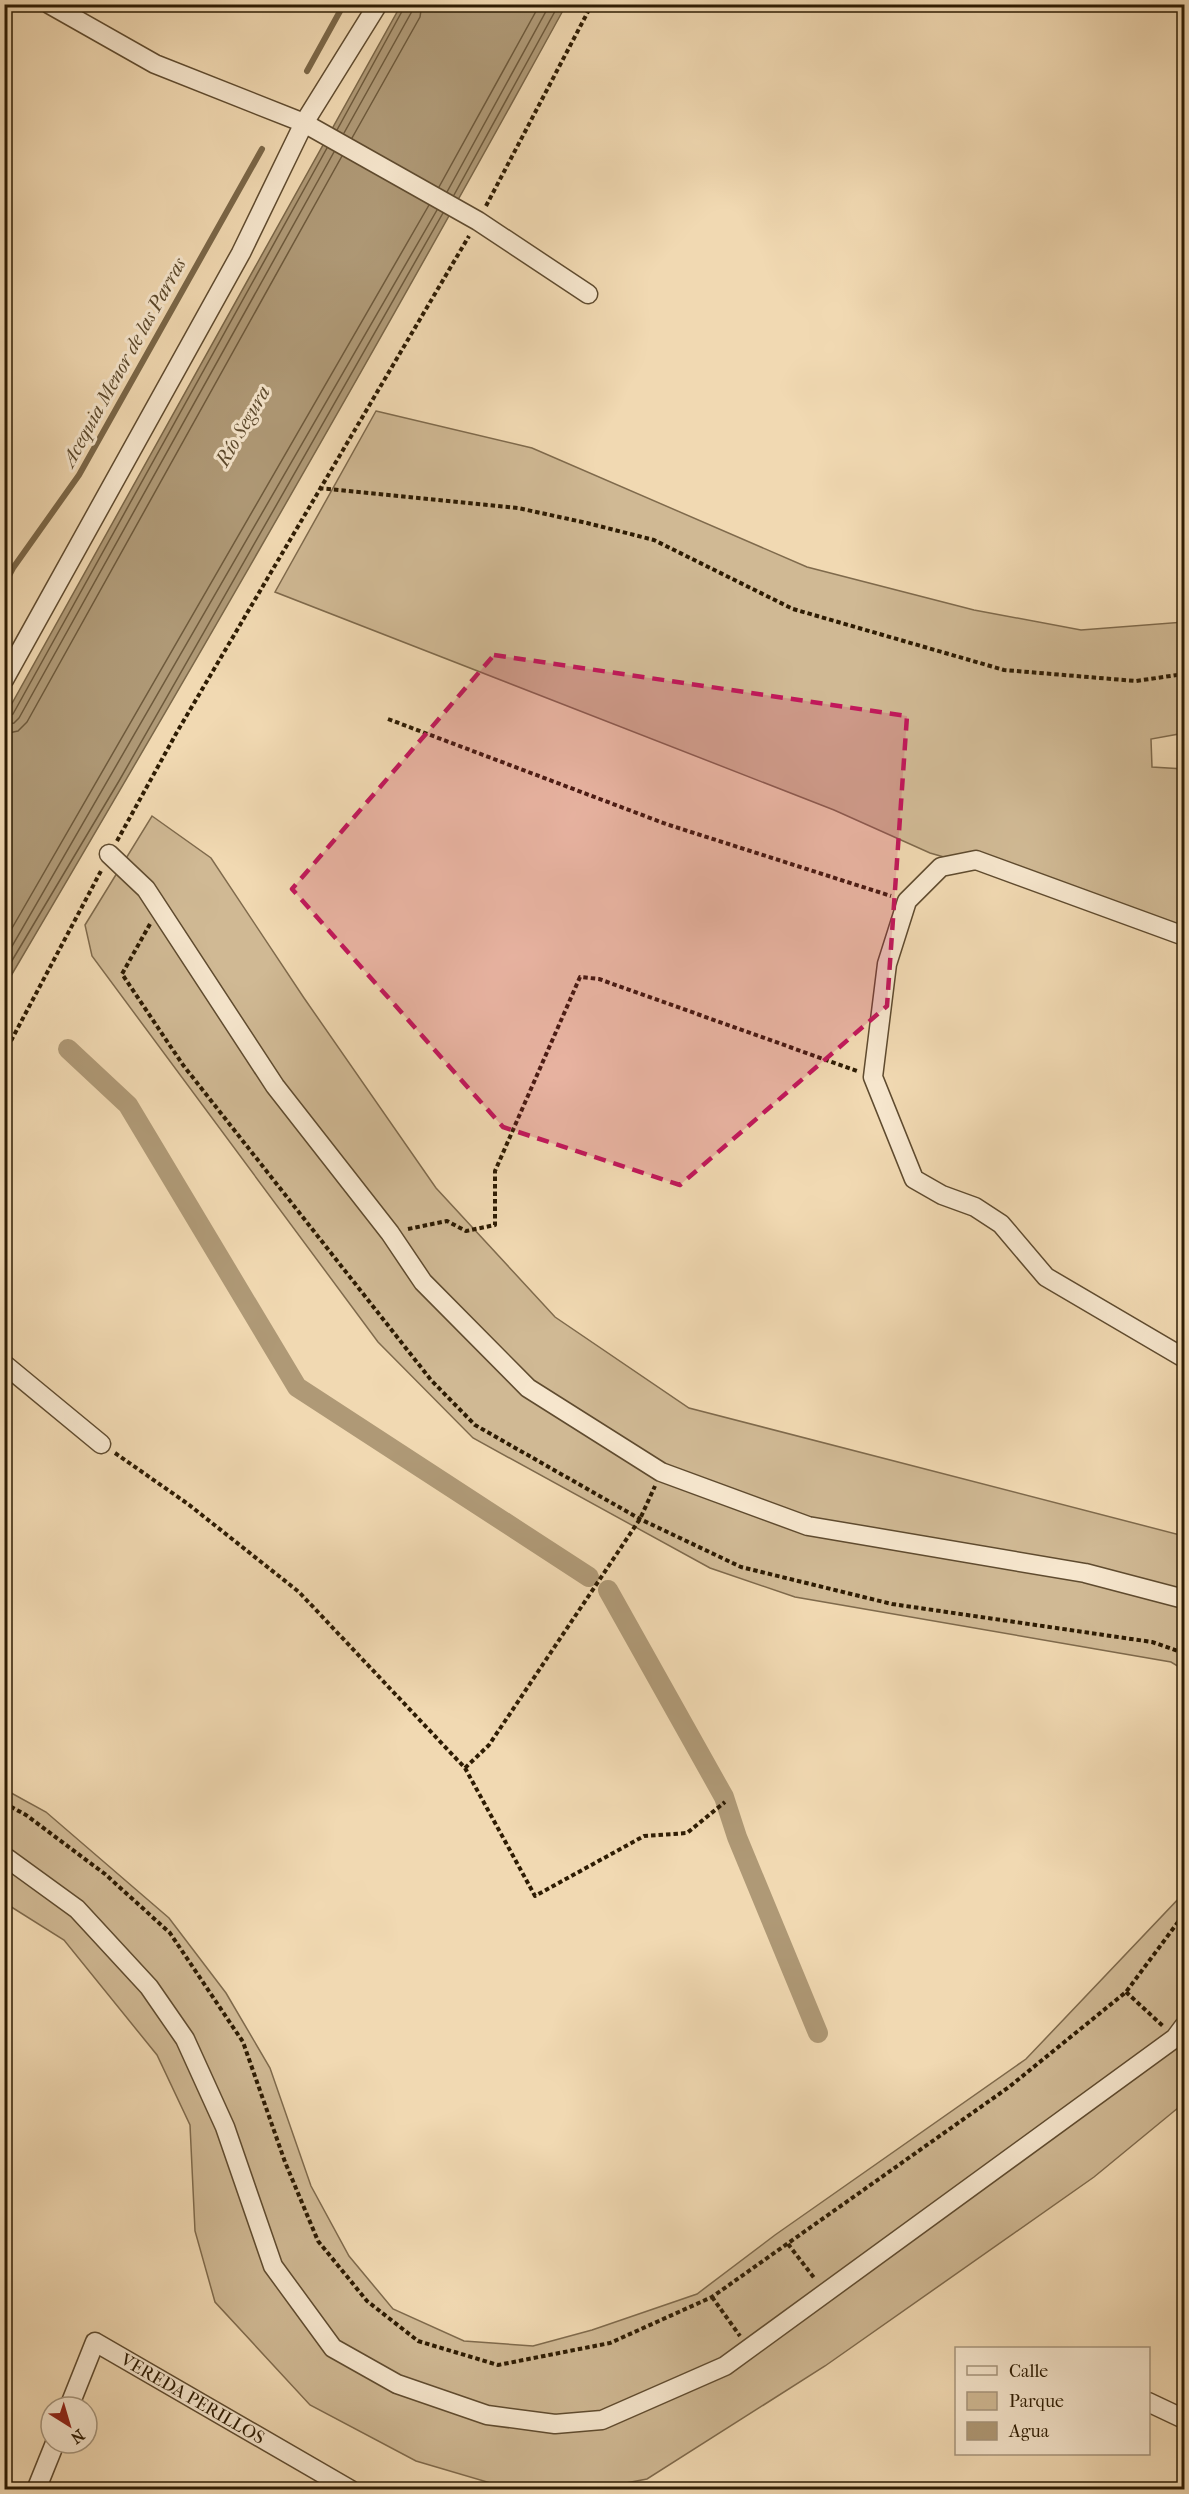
<svg xmlns="http://www.w3.org/2000/svg" width="1189" height="2494" font-family="'IM FELL French Canon',serif">
<rect width="100%" height="100%" fill="#f1d9b2"/>
<filter id="stains"><feTurbulence type="fractalNoise" baseFrequency=".00333" numOctaves="4"/><feColorMatrix values="0 0 0 0 .2 0 0 0 0 .09 0 0 0 0 .02 0 0 0 .5 -.17"/></filter>
<radialGradient id="worn" r=".72"><stop offset=".6" stop-color="#630" stop-opacity="0"/><stop offset="1" stop-color="#630" stop-opacity=".3"/></radialGradient>
<path fill="#d0b994" stroke="#7f6a4c" stroke-width="1.5" d="M376,411l156,37 275,119 167,43 107,20 103,-8v111l-33,6 1,28 32,2v157l-254,-73 -96,-43 -559,-218z
M152,816l59,42 93,140 132,190 119,129 134,91 495,128v134l-13,-8 -376,-65 -85,-29 -237,-130 -95,-96 -286,-386 -7,-31z
M4,1789l42,23 123,106 57,75 44,75 41,118 38,70 44,53 71,32 69,5 59,-16 105,-36 78,-59 251,-176 158,-166v210l-90,74 -269,189 -178,113 -53,10h-83l-95,-28 -106,-56 -95,-103 -20,-71 -5,-106 -33,-70 -93,-115 -59,-37z"/>
<path fill="#af9976" stroke="#7b6748" stroke-width="1.5" d="M401,5h165c-181,330 -370,657 -561,981v-270z"/>
<g fill="none" stroke-linecap="round" stroke-linejoin="round">
<path stroke="#6e5a3c" stroke-width="1.5" d="M337,130l69,-126
M344,133l67,-120 2,-9
M352,138l68,-121 2,-13
M439,187l101,-183
M447,192l103,-188
M454,195l105,-191
M4,718l9,-4 314,-566
M4,725l10,-2 5,-5 315,-566
M4,734l14,-3 9,-9 315,-566
M4,942l425,-737
M4,960l433,-750
M4,974l115,-193 324,-568"/>
<path stroke="#7b6748" stroke-width="6" d="M307,71l37,-67
M4,585l9,-17 66,-93 183,-326"/>
<path stroke="#af9976" stroke-width="20" d="M68,1049l60,56 169,282 292,190
M608,1590l116,207 13,40 81,196"/>
<defs>
<g id="minor">
<path d="M49,4l106,60 149,59 174,98 110,73"/>
<path d="M4,680l237,-427 63,-130 74,-119"/>
<path d="M109,854l37,35 129,197 115,147 33,49 105,106 133,84 147,54 277,47 99,26"/>
<path d="M1184,936l-208,-76 -35,7 -34,34 -20,63 -14,113 41,102 28,16 33,12 26,17 45,53 138,81"/>
<path d="M4,1364l97,80"/>
<path d="M4,1856l73,53 72,78 36,52 40,88 48,139 60,82 64,36 90,31 68,9 47,-4 123,-54 450,-328 9,-12"/>
<path d="M1148,2402l36,17"/>
<path id="s1" d="M69,2407l26,-65 256,148"/>
<path d="M36,2490l19,-47"/>
</g>
</defs>
<use href="#minor" stroke="#5f4b2f" stroke-width="21"/>
<path stroke="#2e1c03" stroke-width="4" stroke-dasharray="4.5 3" stroke-linecap="butt" d="M486,206l106,-202
M319,488l199,20 69,15 67,17 139,69 211,61 132,11 48,-7
M388,719l278,105 225,72
M117,841l60,-109 292,-496
M150,924l-28,50 61,91 248,315 44,45 165,94 101,48 151,37 260,38 32,11
M4,1054l98,-185
M408,1229l39,-8 19,10 29,-6v-54l85,-194 19,2 258,92
M115,1453l73,51 111,88 166,176 70,128 109,-60 43,-3 38,-31
M465,1768l24,-23 151,-226 15,-33
M4,1803l22,12 79,59 65,59 73,109 42,120 33,79 49,60 51,40 80,24 112,-22 102,-46 297,-210 117,-95 58,-78
M1126,1992l38,35
M788,2244l27,35
M712,2297l28,39"/>
<use href="#minor" stroke="#f6e6cd" stroke-width="18"/>
</g>
<path fill="#c2185b" fill-opacity="0.2" stroke="#c2185b" stroke-width="4.5" stroke-dasharray="12 8" stroke-linejoin="round" d="M494,655l413,61 -20,290 -207,179 -177,-58 -211,-238z"/>
<g text-anchor="middle" dominant-baseline="central" stroke-width="6" stroke-linejoin="round" paint-order="stroke">
<g font-size="18" fill="#2e1c03" stroke="#f6e6cd">
<text stroke="none"><textPath href="#s1" startOffset="183">VEREDA PERILLOS</textPath></text>
</g>
<g font-size="20" font-style="italic" fill="#5b482b" stroke="#f6e6cd">
<text transform="translate(124 362) rotate(-61)">Acequia Menor de las Parras</text>
<text transform="translate(243 426) rotate(-60)">Río Segura</text>
</g>
</g>
<rect width="1189" height="2494" fill="none" stroke="#f1d9b2" stroke-width="24"/>
<rect x="6" y="6" width="1177" height="2482" fill="none" stroke="#2e1c03" stroke-width="3"/>
<rect x="12" y="12" width="1165" height="2470" fill="none" stroke="#2e1c03" stroke-width="1.5"/>
<rect x="955" y="2347" width="195" height="108" fill="#f6e6cd" stroke="#a6957c" stroke-width="1.5"/>
<rect x="967" y="2366" width="30" height="9" fill="#f6e6cd" stroke="#a6957c" stroke-width="1.5"/>
<text x="1009" y="2377" font-size="18" fill="#2e1c03">Calle</text>
<rect x="967" y="2392" width="30" height="18" fill="#d0b994" stroke="#a6957c" stroke-width="1.5"/>
<text x="1009" y="2407" font-size="18" fill="#2e1c03">Parque</text>
<rect x="967" y="2422" width="30" height="18" fill="#af9976" stroke="#a6957c" stroke-width="1.5"/>
<text x="1009" y="2437" font-size="18" fill="#2e1c03">Agua</text>
<g transform="translate(69 2425) rotate(143)"><circle r="28" fill="#f6e6cd" stroke="#a6957c" stroke-width="1.5"/>
<path d="M0-4.5L10 22L0 15L-10 22Z" fill="#8f2418"/>
<text y="-9" font-size="16" font-weight="bold" text-anchor="middle" fill="#2e1c03">N</text>
</g>
<rect width="100%" height="100%" filter="url(#stains)"/>
<rect width="100%" height="100%" fill="url(#worn)"/>
</svg>
